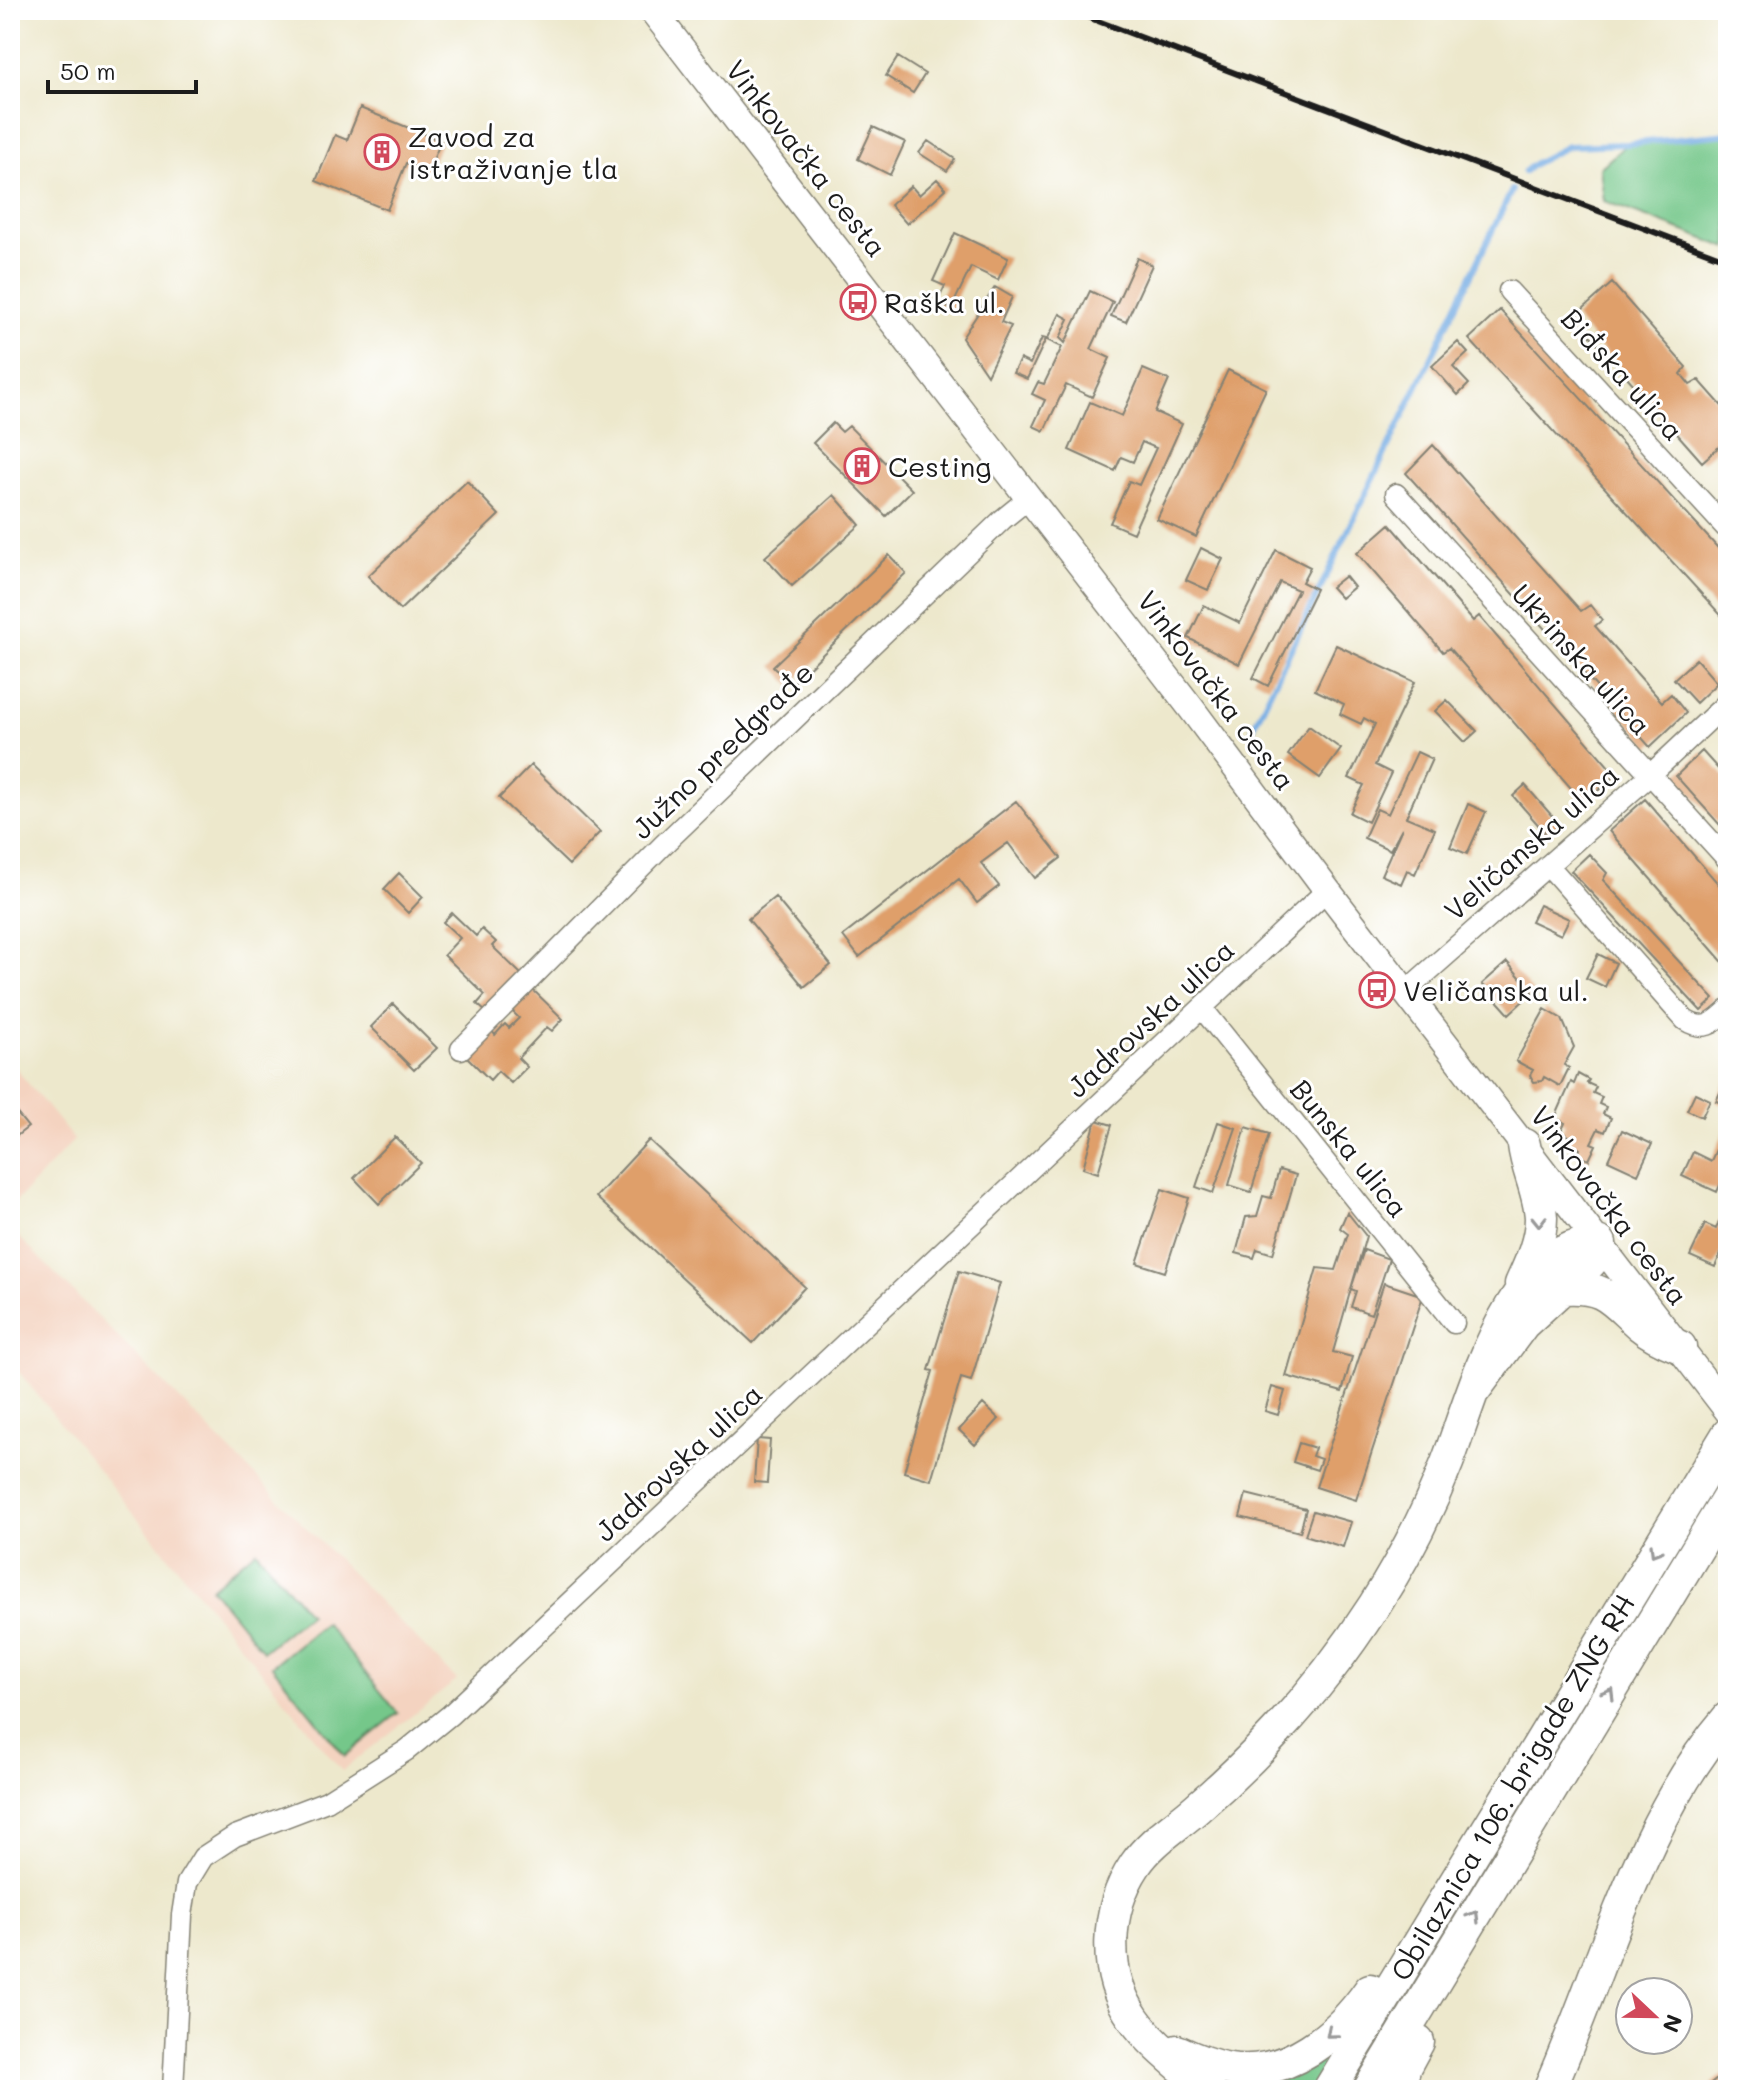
<svg xmlns="http://www.w3.org/2000/svg" width="1738" height="2100" font-family="Mali,sans-serif">
<rect width="100%" height="100%" fill="#fff"/>
<filter id="ink" filterUnits="userSpaceOnUse"><feTurbulence type="fractalNoise" baseFrequency=".0125" numOctaves="2"/><feDisplacementMap in="SourceGraphic" scale="16" xChannelSelector="R" yChannelSelector="G"/><feConvolveMatrix kernelMatrix="1 2 1 2 8 2 1 2 1" color-interpolation-filters="sRGB"/></filter>
<filter id="wash" filterUnits="userSpaceOnUse"><feTurbulence type="fractalNoise" baseFrequency=".006" numOctaves="4" result="noise"/><feDisplacementMap in="SourceGraphic" scale="32" xChannelSelector="R" yChannelSelector="G"/><feGaussianBlur stdDeviation="1.8" result="paint"/><feColorMatrix in="noise" values="0 0 0 0 0 0 0 0 0 0 0 0 0 0 0 0 0 1.4 0 .05"/><feComposite in="paint" operator="in"/></filter>
<g filter="url(#wash)">
<rect width="100%" height="100%" fill="#ede8cc"/>
<path fill="#f4d3c0" d="M10,1061l64,79 -64,68z
M10,1228l447,452 -115,91 -332,-410z"/>
<path fill="#74c78a" stroke="#487253" stroke-width="2" d="M1728,134v114l-124,-47 -4,-33 27,-24z
M256,1550l53,64 -46,37 -52,-63z
M325,1623l73,90 -53,43 -73,-90z
M1347,2040l-31,50h-101l-10,-18z"/>
<g fill="none" stroke-linecap="round" stroke-linejoin="round">
<path stroke="#74ace3" stroke-width="6" d="M1524,172l11,-9 33,-17 59,-2 101,-10
M1253,728l259,-538"/>
</g>
<g id="blocks">
<path fill="#df9f6b" d="M898,57l27,17 -12,19 -27,-17z
M360,108l81,33 -13,31 -22,-9 -19,47 -71,-29 19,-46 12,5z
M873,127l32,15 -15,33 -32,-16z
M928,141l27,18 -8,12 -28,-18z
M937,179l9,10 -39,35 -17,-19 21,-19 8,9z
M955,233l53,25 -10,22 -27,-13 -20,42 -14,-6 8,-17 -12,-5z
M1137,258l15,7 -26,57 -15,-6z
M1612,283l74,84 -5,7 9,11 9,-5 29,33v42l-8,-9 -18,16 -128,-145z
M995,287l17,10 -11,25 10,4 -24,49 -25,-37z
M1090,291l23,11 -22,47 19,9 -18,39 -26,-12 -22,46 -11,-5 12,-26 -13,-6 6,-12 6,2 18,-37 -15,-7 13,-26 9,5 -9,19 5,5z
M1500,310l228,249v64l-259,-284z
M1042,338l4,1 -19,40 -14,-6 7,-14 10,5z
M1458,342l10,11 -15,14 16,17 -11,11 -26,-29z
M1143,369l26,11 -14,32 27,12 -49,109 -23,-10 19,-42 10,4 17,-37 -14,-6 -9,20 -12,-5 -6,14 -46,-21 21,-48 32,14z
M1228,370l38,19 -70,148 -39,-18z
M833,423l9,9 7,-6 63,64 -26,26 -73,-73z
M1433,445l148,166 9,-6 12,15 -7,6 67,76 9,-8 15,19 -36,34 -244,-274z
M467,481l32,34 -99,95 -32,-34z
M834,495l26,30 -68,61 -27,-29z
M1390,524l83,97 6,-5 137,159 -32,28 -135,-155 -6,4 -86,-99z
M1201,548l22,11 -15,31 -22,-10z
M1276,550l34,17 -8,15 14,7 -48,97 -15,-8 45,-88 -18,-8 -41,82 -51,-26 16,-33 36,18z
M889,555l17,18 -115,112 -18,-19z
M1345,576l9,11 -13,11 -10,-11z
M1336,645l79,37 -40,83 16,8 -23,49 -18,-9 14,-28 -15,-7 26,-54 -11,-6 -3,6 -21,-10 4,-10 -29,-14z
M1696,659l21,24 -21,20 -22,-24z
M1447,700l30,31 -12,11 -30,-31z
M1309,726l32,23 -21,29 -32,-23z
M1702,751l26,29v54l-52,-58z
M1417,752l15,7 -26,58 29,12 -20,45 -8,-4 -6,14 -20,-9 21,-47 -12,22 -26,-12 13,-29 11,5z
M531,765l69,67 -31,33 -70,-67z
M1525,785l35,40 -12,11 -35,-40z
M1645,799l83,96v73l-119,-137z
M1016,801l45,57 -26,20 -27,-35 -27,20 18,23 -22,17 -18,-24 -100,78 -16,-21z
M1468,804l18,8 -19,42 -17,-7z
M1589,854l18,19 -4,7 111,119 -13,12 -130,-140z
M399,873l24,24 -15,16 -24,-24z
M775,897l56,68 -27,22 -56,-68z
M1539,905l30,14 -8,16 -30,-14z
M452,913l24,23 6,-7 14,13 -4,4 29,28 -36,37 -8,-7 8,-9 -41,-40 16,-17 -17,-16z
M1598,954l18,9 -11,24 -19,-9z
M1507,962l26,30 -24,22 -27,-30z
M529,986l34,33 -11,12 -5,-4 -29,31 9,9 -16,16 -13,-12 -8,9 -23,-23 25,-26 3,4 10,-11 4,4 10,-10 -11,-11z
M393,1004l44,44 -23,22 -43,-43z
M1545,1009l17,10 12,28 -10,18 5,3 -9,18 -16,-9 -2,4 -8,1 -4,-7 3,-5 -17,-9z
M1578,1074l11,6 -2,3 9,4 -3,6 9,4 -3,7 7,3 -3,7 8,4 -6,14 -7,-3 -7,14 5,2 -7,15 -12,-5 3,-6 -12,-6 3,-6 -10,-5 4,-9 -10,-5 16,-36 3,2z
M1726,1080l2,1v25l-12,-5z
M1695,1093l15,7 -8,17 -15,-7z
M10,1105l18,22 -18,14z
M1096,1120l16,5 -14,48 -15,-5z
M1218,1122l18,6 -23,65 -17,-6z
M1728,1123v44l-11,25 -35,-16 11,-24 18,9z
M1246,1127l23,7 -18,58 -22,-7z
M1622,1130l30,14 -14,30 -30,-14z
M395,1137l26,26 -42,41 -25,-26z
M649,1140l156,147 -52,56 -157,-146z
M1279,1170l17,5 -23,79 -16,-5 -3,9 -18,-5 10,-36 11,-1 6,-20 8,2z
M1162,1189l27,9 -24,74 -28,-9z
M1728,1202v35l-13,30 -25,-11 15,-32 11,5z
M1347,1212l19,24 -33,116 19,5 -10,35 -56,-16 31,-108 19,2 12,-36 -8,-6z
M1364,1250l25,9 -18,55 -20,-7 5,-16 -5,-2z
M959,1271l41,12 -29,98 -10,-3 -30,102 -27,-8 29,-101 -4,-1z
M1384,1283l39,13 -67,204 -40,-13z
M1272,1387l13,4 -7,24 -13,-4z
M983,1404l16,15 -24,26 -16,-15z
M757,1439l13,1 -3,43 -13,-1z
M1299,1443l16,5 -3,8 9,3 -4,11 -24,-8z
M1246,1494l60,15 -6,23 -60,-15z
M1313,1511l38,11 -8,25 -38,-12z
M1728,2070v20h-12l-5,-6z"/>
</g>
</g>
<g filter="url(#ink)">
<use href="#blocks" fill-opacity="0" stroke="#848274" stroke-width="2"/>
<g fill="none" stroke-linecap="round" stroke-linejoin="round">
<defs>
<path id="minor" d="M1509,291l219,239
M1396,494l332,366
M1548,865l137,155c19,12 28,4 43,-10
M1406,991l244,-216 78,-73
M1202,1008l252,315
M461,1049l201,-203 341,-327 26,-21
M173,2090l9,-175 5,-32 16,-26 32,-21 92,-35 80,-51 43,-35 877,-825"/>
<path id="secondary" d="M652,10l539,698 136,182 401,521"/>
<path id="trunk" d="M1521,1284c9,-20 20,-43 20,-66 -1,-24 -14,-48 -17,-73
M1563,1288c42,-3 49,12 77,37 12,10 25,16 40,22
M1177,2051c17,8 34,15 53,18 57,9 110,-35 140,-79
M1208,2090c-24,-22 -55,-44 -74,-71 -32,-45 -29,-109 1,-154 16,-24 42,-39 62,-57 28,-24 54,-49 79,-76 72,-77 133,-171 171,-269 26,-66 63,-222 153,-220l-9,19 -68,62 -48,65
M1329,2090l399,-656
M1369,2090l359,-592
M1398,2090l7,-24 13,-24
M1549,2090c55,-124 90,-268 179,-372"/>
</defs>
<use href="#minor" stroke="#848274" stroke-width="23"/>
<use href="#secondary" stroke="#848274" stroke-width="29"/>
<use href="#trunk" stroke="#848274" stroke-width="35"/>
<use href="#minor" stroke="#fff" stroke-width="20"/>
<use href="#secondary" stroke="#fff" stroke-width="26"/>
<use href="#trunk" stroke="#fff" stroke-width="32"/>
<path stroke="#1c1c1c" stroke-width="6" d="M1069,10l659,250"/>
</g>
<defs><path id="oneway-chevron" d="M-2-3.5L2.5 0L-2 3.5" fill="none" stroke-width="1.6" stroke-linecap="round" stroke-linejoin="round" transform="scale(2)"/></defs>
<g stroke="#999">
<use href="#oneway-chevron" transform="translate(1539 1221) rotate(89)"/>
<use href="#oneway-chevron" transform="translate(1655 1551) rotate(121)"/>
<use href="#oneway-chevron" transform="translate(1609 1693) rotate(-59)"/>
<use href="#oneway-chevron" transform="translate(1474 1916) rotate(-59)"/>
<use href="#oneway-chevron" transform="translate(1331 2033) rotate(140)"/>
</g>
</g>
<defs>
<symbol id="building-ring" viewBox="-11 -11 22 22"><circle r="9.5" fill="#fff" stroke="#d1495b" stroke-width="1.5"/><path d="M-4-6H4V6H1V3H-1V6H-4ZM-2.5-4.3h1.7v1.8h-1.7ZM.8-4.3h1.7v1.8H.8ZM-2.5-1h1.7V.8h-1.7ZM.8-1h1.7V.8H.8Z" fill="#d1495b"/></symbol>
<symbol id="bus-ring" viewBox="-11 -11 22 22"><circle r="9.5" fill="#fff" stroke="#d1495b" stroke-width="1.5"/><path d="M-5-6H5V4H4V6H2V4H-2V6H-4V4H-5ZM-3.5-4V0h7V-4ZM-3.5 1.2v1.5H-2V1.2ZM2 1.2v1.5H3.5V1.2Z" fill="#d1495b"/></symbol>
</defs>
<g fill-rule="evenodd">
<use href="#building-ring" x="362" y="132" width="40" height="40"/>
<use href="#bus-ring" x="838" y="282" width="40" height="40"/>
<use href="#building-ring" x="842" y="446" width="40" height="40"/>
<use href="#bus-ring" x="1357" y="970" width="40" height="40"/>
</g>
<g text-anchor="middle" dominant-baseline="central" stroke-width="6" stroke-linejoin="round" paint-order="stroke">
<g font-size="28" fill="#1c1c1c" stroke="#fff" text-anchor="start">
<text x="408" y="136">Zavod za<tspan x="408" dy="32">istraživanje tla</tspan></text>
<text x="884" y="302">Raška ul.</text>
<text x="888" y="466">Cesting</text>
<text x="1403" y="990">Veličanska ul.</text>
</g>
<g font-size="28" fill="#1c1c1c" stroke="#fff">
<text transform="translate(807 158) rotate(52)">Vinkovačka cesta</text>
<text transform="translate(1623 374) rotate(48)">Biđska ulica</text>
<text transform="translate(1582 659) rotate(48)">Ukrinska ulica</text>
<text transform="translate(1217 690) rotate(53)">Vinkovačka cesta</text>
<text transform="translate(722 750) rotate(-44)">Južno predgrađe</text>
<text transform="translate(1531 842) rotate(-41)">Veličanska ulica</text>
<text transform="translate(1150 1018) rotate(-43)">Jadrovska ulica</text>
<text transform="translate(1350 1148) rotate(51)">Bunska ulica</text>
<text transform="translate(1610 1205) rotate(53)">Vinkovačka cesta</text>
<text transform="translate(678 1462) rotate(-43)">Jadrovska ulica</text>
<text transform="translate(1512 1787) rotate(-59)">Obilaznica 106. brigade ZNG RH</text>
</g>
</g>
<rect width="1738" height="2100" fill="none" stroke="#fff" stroke-width="40"/>
<g transform="translate(1654 2016) rotate(112)"><circle r="38" fill="#ffffff" stroke="#a4a4a4" stroke-width="2"/>
<path d="M0-6L14 30L0 20L-14 30Z" fill="#d1495b"/>
<text y="-12" font-size="22" font-weight="bold" text-anchor="middle" fill="#1c1c1c">N</text>
</g>
<path d="M48 80v12h148v-12" fill="none" stroke="#1c1c1c" stroke-width="4"/>
<text x="60" y="80" font-size="24" fill="#1c1c1c" stroke="#ffffff" stroke-width="6" paint-order="stroke">50 m</text>
</svg>
